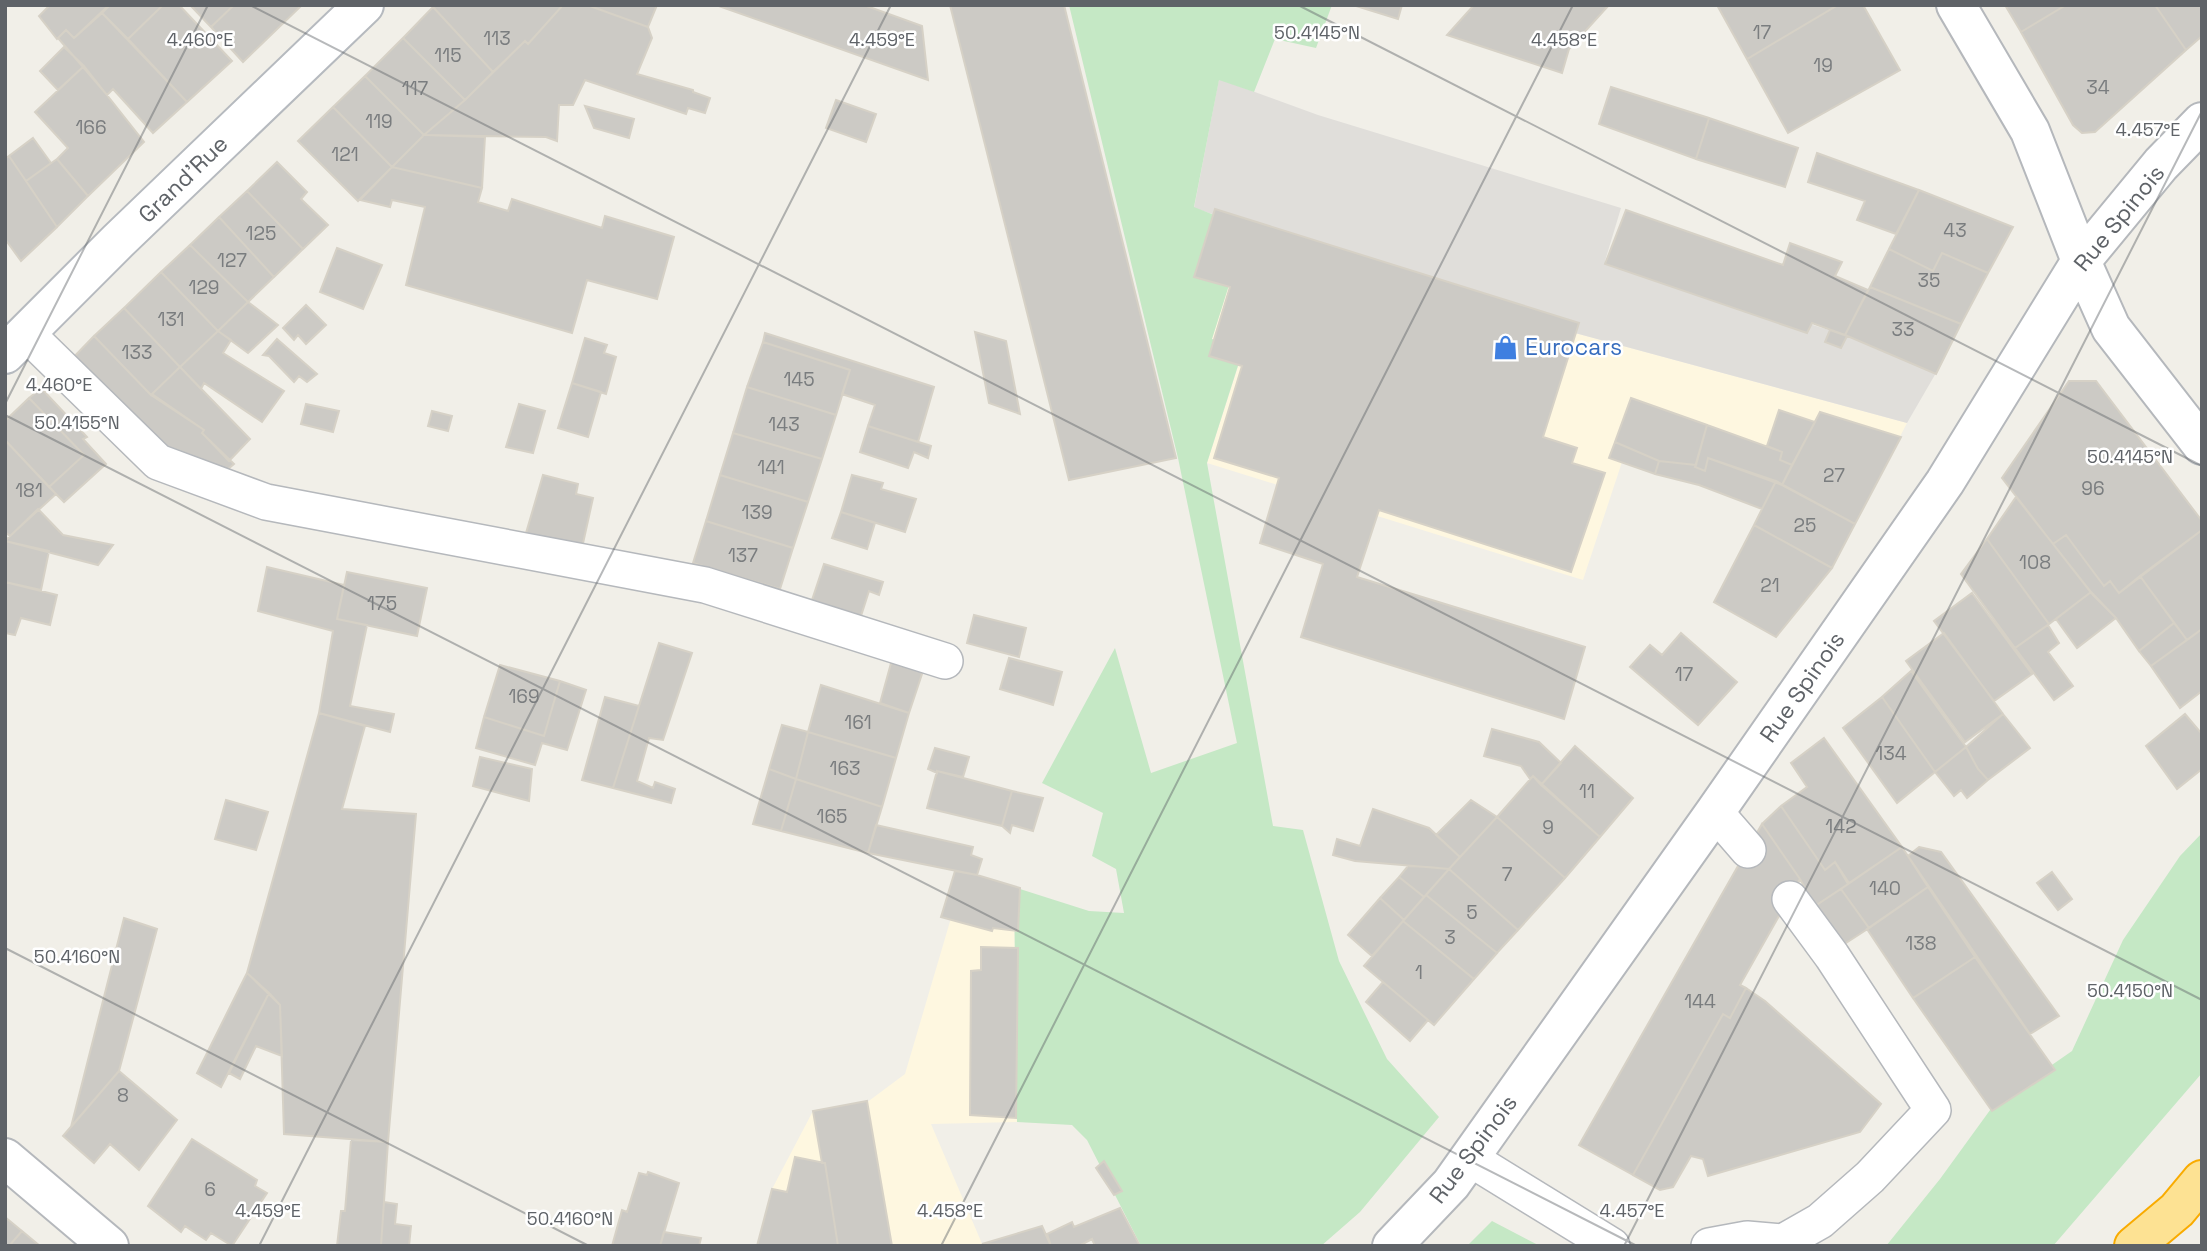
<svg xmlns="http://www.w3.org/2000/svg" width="2207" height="1251" font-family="'Space Grotesk',sans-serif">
<rect width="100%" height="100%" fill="#f1efe8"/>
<path fill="#fef7e0" d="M1247,228l328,105 332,90 -52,101 -78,-42 -155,-20 -39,118 -376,-117 36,-112 -31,-12z
M964,874l50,13 3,235 -86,2 52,122h-226l15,-57 41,-78 53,-8 39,-29z"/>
<path fill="#e0deda" d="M1219,79l99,36 303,93 -16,53 240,74 91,38 -29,50 -332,-90 -381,-125z"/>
<path fill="#c5e8c5" d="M1069,5h263l-16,43 -41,-9 -21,53 -35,-12 -25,127 53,21 -35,111 31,11 -36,113 66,363 30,4 36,131 48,98 52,58 -79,95 -39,34h-180l-54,-106 -15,-15 -55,-3 -3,-235 75,24 35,2 -8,-44 -24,-13 11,-43 -61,-30 73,-135 36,125 86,-30 -59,-285z
M2202,833v240l-149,173h-167l54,-67 53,-73 79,-55 51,-111 57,-84z
M1492,1221l48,25h-73z"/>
<path fill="#cccac5" stroke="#d6d1c6" stroke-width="2" d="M50,5h59l-35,33 -8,-8 -9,9 -18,-23z
M110,5h53l-35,34 -26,-26z
M163,5h16l53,56 -45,41 -59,-63z
M190,5h44l-23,22z
M234,5h68l-59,57 -32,-35z
M435,5h128l-35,39 -3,-3 -32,31 -60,-65z
M563,5h24l61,22 4,11 -15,36 56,16v2l17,6 -5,15 -17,-5 -2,6 -101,-34 -12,25h-14l-2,36 -11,-4 -122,-2 41,-35 60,-59 3,3z
M587,5h70l-9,22z
M716,5h148l58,21 6,54z
M950,5h114l112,453 -107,22z
M1353,5h49l-4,14z
M1474,5h135l-40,44 -7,24 -115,-38z
M1717,5h121l-91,54z
M1838,5h25l37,65 -112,63 -41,-74z
M2005,5h61l-45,27z
M2066,5h89l31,45 -91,82 -13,1 -9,-8 -52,-93z
M2155,5h47v31l-16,14z
M433,7l60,65 -28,28 -62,-62z
M102,13l85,89 -34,31 -40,-44 -6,6 -49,-57 8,-8 8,8z
M403,38l62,62 -41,35 -59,-59z
M64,47l20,19 -26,24 -18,-19z
M84,66l60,76 -56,54 -31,-37 11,-11 -33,-36z
M365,76l59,59 -32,32 -59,-60z
M1611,87l98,31 -13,41 -97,-35z
M836,100l40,14 -10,28 -40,-14z
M585,106l49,13 -5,19 -35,-10z
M333,107l59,60 -34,34 -60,-60z
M1709,118l89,30 -13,39 -89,-28z
M424,135l61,2 -3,51 -90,-21z
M33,138l18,25 -25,18 -17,-25z
M1817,153l102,37 -23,44 -39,-14 8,-19 -57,-19z
M9,156l48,71 -36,34 -16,-22v-80z
M57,159l31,37 -31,31 -31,-46z
M277,162l30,30 -6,7 27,26 -25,24 -56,-58z
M392,167l90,21 -4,14 30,9 4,-12 90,29 3,-12 69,21 -17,62 -70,-19 -15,53 -166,-48 19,-78 -33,-7 -2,7 -30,-7z
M1919,190l94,37 -25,46 -46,-20 -9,18 -44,-22z
M247,191l56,58 -29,28 -55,-60z
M1215,209l364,114 -36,114 34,11 -5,15 33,10 -34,99 -192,-62 -22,67 228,70 -21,72 -263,-82 22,-73 -63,-21 19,-65 -65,-20 28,-92 -33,-10 21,-69 -36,-10z
M1626,210l157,55 7,-22 52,19 -7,14 33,14 -23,45 -33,-12 -5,10 -202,-69z
M219,217l55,60 -26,25 -58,-57z
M190,245l58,57 -30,29 -57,-59z
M337,248l45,17 -19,44 -43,-17z
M1889,249l44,22 9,-18 46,20 -27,51 -91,-37z
M161,272l57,59 -38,36 -56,-59z
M1870,287l91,37 -25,50 -91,-39z
M248,302l30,23 -30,28 -30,-22z
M306,305l20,20 -20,19 -8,-9 -4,5 -11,-12z
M124,308l56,59 -29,28 -57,-59z
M1830,330l17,6 -6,12 -16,-6z
M218,331l13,9 -8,13 61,38 -22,31 -58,-39 -3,6 -21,-22z
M975,332l31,9 14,73 -31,-11z
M765,333l169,54 -16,55 -50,-16 7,-21 -33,-11 8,-24 -87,-28z
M94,336l57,59 53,35 -2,3 32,31 -20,17 -92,-58 -55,-59z
M585,338l22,7 -3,8 12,4 -10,37 -34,-11z
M277,339l40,35 -10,8 -8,-6 -5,6 -25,-26 -6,-1z
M763,342l87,28 -14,45 -89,-28z
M180,367l70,72 -21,22 -27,-28 2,-3 -52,-36z
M2069,381h27l106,140v9l-83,63 -9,-12 -6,5 -38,-51 -13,9 -51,-66z
M572,383l29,9 -13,45 -30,-9z
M747,387l89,28 -14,44 -89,-26z
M41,388l46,49 -4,2 23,25 -42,38 -15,-15 35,-32 -55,-57z
M29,398l55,57 -35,32 -44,-47v-19z
M1631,398l76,27 -11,40 -37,-4 -44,-19z
M306,404l33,7 -6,21 -32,-8z
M519,404l26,7 -12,42 -27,-6z
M1779,410l36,12 -23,43 -12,-5 2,-8 -15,-6z
M432,411l20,5 -4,15 -20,-5z
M1820,412l81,25 -46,87 -73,-39z
M1707,425l75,27 -2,8 12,5 -10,20 -74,-27 -3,13 -10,-4z
M868,426l63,20 -3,12 -14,-6 -6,16 -48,-16z
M733,433l89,26 -14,43 -88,-27z
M5,440l51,54 -46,42 -5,-4z
M1615,442l44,19 -4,13 -46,-16z
M1708,458l68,23 -14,28 -63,-24 -44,-11 4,-13 37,4 -1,2 10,4z
M543,475l35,9 -2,10 17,4 -11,50 -58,-8z
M720,475l88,27 -15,46 -87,-27z
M852,475l31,8 -2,6 35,10 -11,33 -64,-20z
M1776,481l79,43 -23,44 -78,-43z
M2016,497l75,95 -42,32 -62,-85z
M38,509l25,26 50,10 -15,20 -93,-24z
M841,512l34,11 -8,26 -35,-11z
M706,521l87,27 -13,41 -87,-26z
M1754,525l78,43 -56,69 -62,-35z
M2202,530v99l-15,11 -47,-64z
M2066,535l38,51 6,-5 9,12 21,-17 34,47 -35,28 -23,-33 -23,-23 -40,-51z
M1987,539l62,85 -34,24 -54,-74z
M5,541l44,10 -8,39 -36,-8z
M824,564l59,18 -4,13 -10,-4 -8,25 -49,-16z
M267,567l77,18 -7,34 30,6 -17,81 44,8 -4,18 -71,-19 14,-82 -75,-20z
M347,572l80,16 -10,48 -80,-17z
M5,582l52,13 -7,30 -29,-7 -6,17 -10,-2z
M2091,592l25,26 -39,30 -21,-29z
M1972,593l60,81 -38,27 -60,-80z
M974,615l52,13 -7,29 -52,-14z
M2174,623l13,17 -36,26 -12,-15z
M2048,625l11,18 -11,9 25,34 -19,14 -39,-52z
M2202,629v62l-22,17 -29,-42z
M1681,633l56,49 -39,43 -68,-58 20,-22 12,10z
M1944,633l59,81 -38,28 -59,-81z
M659,643l33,10 -29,87 -14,-2 -12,43 16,7 2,-6 20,7 -4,14 -58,-15z
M893,656l32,9 -16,48 -29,-10z
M1009,658l53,14 -9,33 -53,-16z
M500,665l60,16 -16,55 -60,-19z
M1911,671l55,76 -31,25 -53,-75z
M560,681l26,9 -19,60 -25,-7 -7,22 -59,-17 8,-31 60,19z
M821,685l88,28 -13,45 -88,-26z
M605,697l34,9 -26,82 -31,-8z
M1882,697l53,75 -38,31 -54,-75z
M319,713l46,13 -23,83 74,5 -28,328 -104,-8 -4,-129 -33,-32z
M2003,714l27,34 -42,32 -10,-11 -12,-22z
M2185,714l17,20v35l-25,20 -31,-43z
M782,725l26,7 -12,47 -27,-10z
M1492,729l47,13 22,21 -20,22 -8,-9 -3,3 -9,-13 -37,-10z
M808,732l88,26 -14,49 -86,-28z
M1824,738l78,109 -53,36 -14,-21 -10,8 -44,-64 26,-19 -16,-24z
M1575,746l58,52 -33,39 -59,-52z
M1966,747l12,22 10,11 -21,18 -6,-8 -7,6 -19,-24z
M935,748l34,9 -6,20 -26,-6v2l-9,-4z
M480,757l52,12 -3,32 -56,-15z
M769,769l27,10 -15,52 -28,-7z
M937,771l75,20 -10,35 -75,-18z
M1533,776l67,61 -35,41 -68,-61z
M796,779l86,28 -14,46 -87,-22z
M1012,791l31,7 -10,33 -21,-6 -2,8 -8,-7z
M226,800l42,12 -12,38 -41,-11z
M1471,800l26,17 -37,40 -24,-22z
M1781,806l44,64 10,-8 13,22 -33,22 -15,-27 -38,-55z
M1373,809l56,19 31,29 -11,12 -94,-8 -22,-6 4,-16 23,7z
M1497,817l68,61 -47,52 -69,-61z
M1762,824l38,55 -60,106 6,3 -16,30 -7,-4 -90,161 -54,-30z
M876,825l97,22 -2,8 11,4 -5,16 -109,-22z
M1902,847l26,40 -59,41 -28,-39z
M1919,847l22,5 118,164 -29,18 -122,-178z
M1408,866l20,1 21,2 -25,28 -25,-20z
M1449,869l69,61 -21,23 -71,-58z
M955,871l22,4 43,13 -2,43 -25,-3 -1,3 -51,-14z
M2052,872l20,27 -14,11 -21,-27z
M1399,877l25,20 -20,23 -24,-22z
M1928,887l47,70 -62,41 -46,-69z
M1841,889l28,39 -26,17 -28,-39z
M1426,895l71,58 -23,26 -71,-58z
M1380,898l24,22 -32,36 -24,-21z
M124,918l33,11 -38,142 -48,56z
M1403,921l71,58 -40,46 -70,-59z
M981,947l37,1 -2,170 -46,-3 1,-144 10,-1z
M1975,957l80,113 -63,41 -79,-113z
M247,973l22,20 -48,94 -24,-14z
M1383,982l45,38 -18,21 -44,-39z
M1746,988l19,13 116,103 -21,28 -152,44 -5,-17 -12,-3 -18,31 -13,3 -27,-15 90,-161 7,4z
M269,993l11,12 2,51 -26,-10 -16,33 -11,-6z
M119,1071l58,49 -38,50 -29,-26 -16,19 -31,-27z
M867,1101l25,145h-54l-13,-83h-3l-9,-52z
M192,1139l65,41 -2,6 12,7 -35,53 -21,-13 -5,7 -21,-14 -4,6 -33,-26z
M351,1140l37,2 -7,104h-44l4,-35h4z
M795,1157l30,6 13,83h-81l15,-57 15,3z
M1104,1161l18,30 -8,4 -18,-27z
M648,1172l31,11 -19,63h-48l10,-36 5,2 12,-39 8,2z
M384,1202l13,2 -2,20 16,2 -2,20h-28z
M1120,1208l20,38h-45l-3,-7 -13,7h-28l-4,-12 25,-12 2,5z
M5,1217l17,14 -13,15h-4z
M1042,1226l9,20 -69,-2z
M22,1231l18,15h-31z
M664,1232l37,6 -2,8h-39z"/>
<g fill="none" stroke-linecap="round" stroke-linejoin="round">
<defs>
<path id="lane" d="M26,333l132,129 108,40 439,83 240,76
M1715,812l33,38
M1469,1158l143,88
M1709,1246l38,-7 36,3 37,-21 50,-44 63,-67 -101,-154 -42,-57"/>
<path id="street" d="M1956,5l74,126 51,130 30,67 91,117
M5,1158l104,88
M1392,1246l59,-62 264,-372 230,-330 136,-221 80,-97 41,-42"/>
<path id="secondary" d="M5,354l113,-113 246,-236"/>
<path id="highway" d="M2134,1246l43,-36 25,-30"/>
</defs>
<use href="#lane" stroke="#b5b8bc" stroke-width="38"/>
<use href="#street" stroke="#b5b8bc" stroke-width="42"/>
<use href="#secondary" stroke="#b6babf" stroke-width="42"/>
<use href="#highway" stroke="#f9ab00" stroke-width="42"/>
<use href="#lane" stroke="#fff" stroke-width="35"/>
<use href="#street" stroke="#fff" stroke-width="38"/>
<use href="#secondary" stroke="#fff" stroke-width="38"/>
<use href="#highway" stroke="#fde293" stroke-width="38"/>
</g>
<path fill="none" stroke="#5f6368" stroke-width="2" stroke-opacity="0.45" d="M250,5l1952,995M1298,5l904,461M5,404l203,-399M5,415l1632,831M5,948l584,298M259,1246l632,-1241M941,1246l632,-1241M1624,1246l578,-1135"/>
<defs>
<symbol id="shop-bare" viewBox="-9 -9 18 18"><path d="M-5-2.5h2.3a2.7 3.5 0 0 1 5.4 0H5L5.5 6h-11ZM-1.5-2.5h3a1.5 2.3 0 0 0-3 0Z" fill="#3f7fe0" stroke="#fff" stroke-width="2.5" paint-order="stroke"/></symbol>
</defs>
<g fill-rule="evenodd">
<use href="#shop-bare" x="1488" y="330" width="35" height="35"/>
</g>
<g text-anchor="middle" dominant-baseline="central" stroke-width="5" stroke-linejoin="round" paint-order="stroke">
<g font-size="19" fill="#7a7d7f">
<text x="1762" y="32">17</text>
<text x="497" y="38">113</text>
<text x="448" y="55">115</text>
<text x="1823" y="65">19</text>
<text x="2098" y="87">34</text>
<text x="415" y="88">117</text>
<text x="379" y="121">119</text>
<text x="91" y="127">166</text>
<text x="345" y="154">121</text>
<text x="1955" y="230">43</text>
<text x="261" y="233">125</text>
<text x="232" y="260">127</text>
<text x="1929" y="280">35</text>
<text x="204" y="287">129</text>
<text x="171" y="319">131</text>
<text x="1903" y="329">33</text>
<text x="137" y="352">133</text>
<text x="799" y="379">145</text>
<text x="784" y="424">143</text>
<text x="771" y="467">141</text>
<text x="1834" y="475">27</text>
<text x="2093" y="488">96</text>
<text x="29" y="490">181</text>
<text x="757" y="512">139</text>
<text x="1805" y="525">25</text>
<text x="743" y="555">137</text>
<text x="2035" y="562">108</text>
<text x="1770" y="585">21</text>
<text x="382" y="603">175</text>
<text x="1684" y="674">17</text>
<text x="524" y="696">169</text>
<text x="858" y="722">161</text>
<text x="1891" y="753">134</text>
<text x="845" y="768">163</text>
<text x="1587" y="791">11</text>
<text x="832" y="816">165</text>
<text x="1841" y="826">142</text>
<text x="1548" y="827">9</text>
<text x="1507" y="874">7</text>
<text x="1885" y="888">140</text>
<text x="1472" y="912">5</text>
<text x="1450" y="937">3</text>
<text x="1921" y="943">138</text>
<text x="1419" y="972">1</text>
<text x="1700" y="1001">144</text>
<text x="123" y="1095">8</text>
<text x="210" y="1189">6</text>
</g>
<g font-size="23" fill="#5f6368" stroke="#fff">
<text transform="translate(183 179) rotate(-44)">Grand'Rue</text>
<text transform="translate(2119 218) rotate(-51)">Rue Spinois</text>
<text transform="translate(1802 687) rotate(-55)">Rue Spinois</text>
<text transform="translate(1473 1149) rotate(-53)">Rue Spinois</text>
</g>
<g font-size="23" fill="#366cbe" stroke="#fff" text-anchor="start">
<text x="1525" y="347">Eurocars</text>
</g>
</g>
<g font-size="18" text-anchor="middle" fill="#5f6368" stroke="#fff" stroke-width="5" stroke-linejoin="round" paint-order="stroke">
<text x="1317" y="39">50.4145°N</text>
<text x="200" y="46">4.460°E</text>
<text x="882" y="46">4.459°E</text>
<text x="1564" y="46">4.458°E</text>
<text x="2148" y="136">4.457°E</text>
<text x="59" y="391">4.460°E</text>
<text x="77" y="429">50.4155°N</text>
<text x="2130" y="463">50.4145°N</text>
<text x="77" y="963">50.4160°N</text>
<text x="2130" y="997">50.4150°N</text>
<text x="268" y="1217">4.459°E</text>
<text x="950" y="1217">4.458°E</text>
<text x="1632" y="1217">4.457°E</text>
<text x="570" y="1225">50.4160°N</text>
</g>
<rect width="2207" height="1251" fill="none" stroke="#5f6368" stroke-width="14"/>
</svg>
